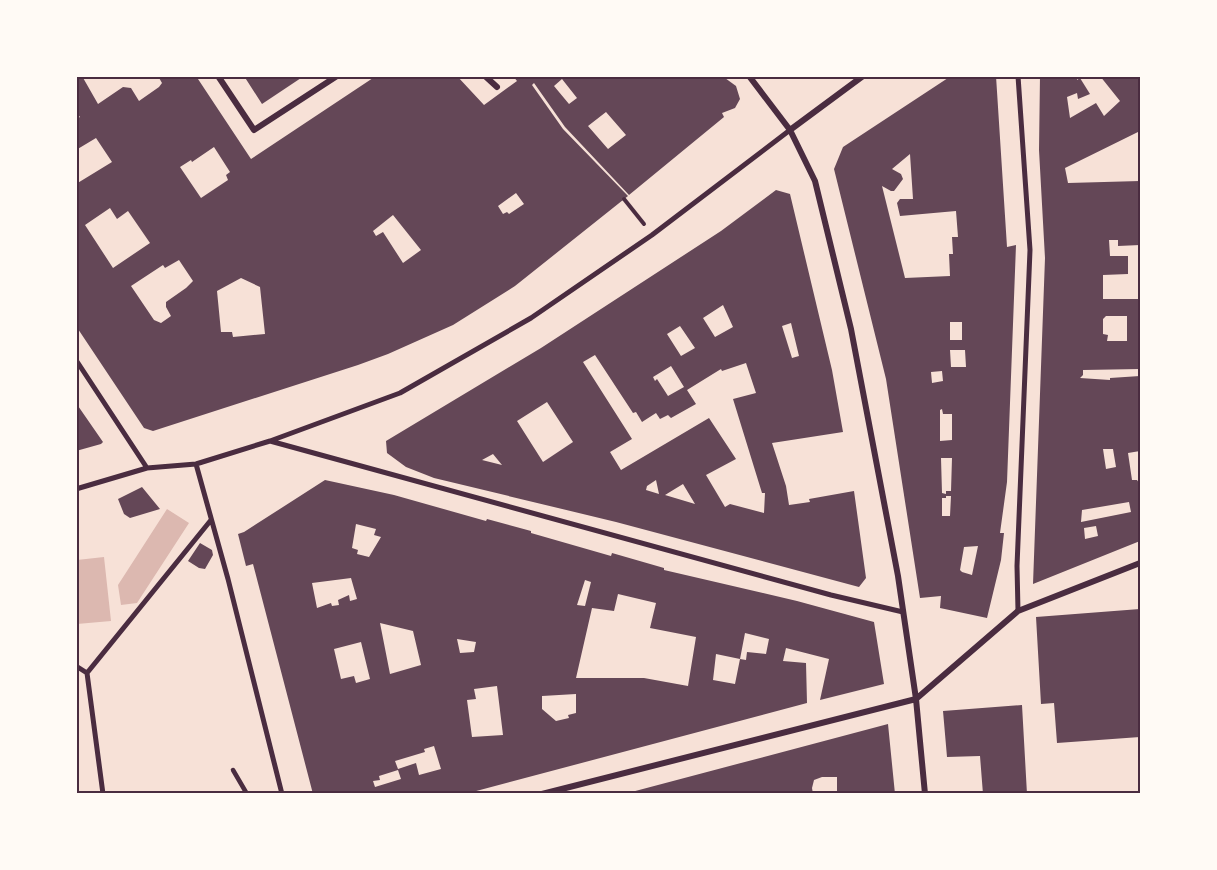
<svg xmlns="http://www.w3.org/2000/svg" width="1217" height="870" font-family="'Asap Condensed',sans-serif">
<rect width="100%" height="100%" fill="#f7e1d7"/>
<path fill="#dcb8b0" d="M167,509l22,14 -52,80 -16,2 -3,-20z
M104,557l7,64 -34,3v-64z"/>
<path fill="#644757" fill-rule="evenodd" d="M76,76h6l16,28 25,-17 8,1 8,13 20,-14 3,-4 -4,-7h38l55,83 125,-83h81l27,29 33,-24 -4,-5h215l-3,2 11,8 4,13 -5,9 -13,5 2,4 -95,78 -64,-68 -31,-44 -2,2 31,44 65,67 -113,90 -62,39 -65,29 -30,11 -205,66 -9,-3 -68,-102v-142l36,-22 -16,-24 -20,12v-31l4,-2 -4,-5zM562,79l15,19 -8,6 -15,-18zM606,112l20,23 -18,14 -20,-23zM214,147l16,25 -4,3 2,5 -27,18 -21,-31 11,-7 1,2zM516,193l8,11 -15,10 -2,-2 -4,2 -5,-8zM110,208l7,11 11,-8 22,32 -37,25 -28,-43zM393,215l28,35 -18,13 -20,-31 -7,4 -3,-5zM179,260l14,21 -7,7 -20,14v5l5,9 -10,7 -7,-3 -23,-34 32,-21 2,3zM241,278l19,9 5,47 -32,3 -1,-5h-11l-4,-41z
M244,76h60l-42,28z
M951,76h45l11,171 9,-2 -9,237 -7,51h4l-3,27 -14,58 -47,-10 1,-12 -21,2 -34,-219 -52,-210 9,-22zM910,154l3,45h-13l-3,4 3,13 56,-5 2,26h-6l1,17h-4l1,22 -45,2 -23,-92 9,5h3l9,-12 -2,-5 -9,-5zM950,322h12v18h-12zM950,350h15l1,17h-15zM942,371l1,10 -11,2 -1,-11zM942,409l1,5h9v26l-12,1v-31zM941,458h11l-1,33h-5v3l-4,-1zM946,496h5l-1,20h-8v-18h4zM978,546l-6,29 -10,-3 -2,-2 4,-23z
M1040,76h37v4l3,-2 10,16 -12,5 -1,-6 -10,4 3,21 26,-15 8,13 16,-15 -20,-25h40v55l-75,37 3,15 72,-2v64l-22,1v-6h-9l1,16h18v18l-25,1v24h37v70l-57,1v5l-3,3 30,2v-2l30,-2v75l-12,2 4,27h5l2,3h1v58l-107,43 12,-326 -6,-108zM1106,316h21v25h-20l1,-6 -5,-1v-15zM1103,449h10l3,18 -10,2zM1129,502l2,10 -50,10 1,-12zM1096,526l2,10 -13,3 -1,-11z
M776,190l14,4 42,176 11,62 -71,11 14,43 3,19 21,-3 -1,-3 45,-8 12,87 -7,9 -243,-65 -182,-44 -28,-11 -19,-14 -1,-12 155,-93 180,-117zM723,305l10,22 -18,10 -12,-19zM791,323l8,33 -7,2 -10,-32zM680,326l15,22 -14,8 -14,-22zM595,355l38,58 3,-1 6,10 14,-9 4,6 8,-4 3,3 25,-14 -9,-14 34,-21 1,2 24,-8 10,30 -23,6 29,94h3l-1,20 -34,-9 -5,3 -19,-32 30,-16 -27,-41 -88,52 -11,-18 22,-13 -49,-77zM671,366l13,21 -16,9 -11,-17 -2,2 -2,-4zM547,402l26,40 -30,20 -26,-41zM493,454l9,11 -20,-5zM656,480l3,14 -13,-4 1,-4zM683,484l12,20 -30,-9z
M76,403l27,39 -2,2 -25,7z
M325,480l69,15 92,26 1,-2 44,12v2l80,23 1,-3 52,15v2l133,31 77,21 10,62 -64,16 9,-41 -43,-11 -3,13 23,2 1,40 -342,91h-152l-60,-230 -7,2 -8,-32 6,-2zM356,524l20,5 -2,6 7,2 -12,20 -12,-3 1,-4 -6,-2zM351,578l6,21 -7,2 -1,-6 -11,5 1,5 -7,1 -1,-3 -14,5 -5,-25zM585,580l6,2 -6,24 -8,-1zM618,594l38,9 -6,25 46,9 -8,49 -44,-8h-68l16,-70 22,3zM380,623l33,8 8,34 -31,9zM745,633l24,6 -3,15 -19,-2 -1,8 -6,-1 -5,25 -22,-4 3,-26 24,5zM457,639l19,3 -2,10 -14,1zM361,642l9,37 -14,4 -2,-7 -13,3 -7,-30zM497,686l6,49 -31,2 -5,-37 9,-1 -2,-10zM576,694v19l-8,2 1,3 -13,3 -14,-12v-13zM434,746l7,23 -22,6 -3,-12 -18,6 -3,-8 30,-9 -1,-3zM398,770l3,9 -26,8 -2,-6 7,-1 -1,-4z
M142,487l18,22 -30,9 -6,-4 -6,-15z
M200,543l12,7 1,5 -8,14 -6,-1 -11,-7z
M1140,609v128l-83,6 -3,-40 -13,1 -5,-87z
M1022,705l5,89h-44l-3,-38 -33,1 -4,-46z
M888,724l7,70h-58v-17h-15l-8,3 -2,8 1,6h-189z"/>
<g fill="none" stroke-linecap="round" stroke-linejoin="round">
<path stroke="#4a2c40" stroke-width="4" d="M624,199l20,25"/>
<path stroke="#4a2c40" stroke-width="4.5" d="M233,770l14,24"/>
<path stroke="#4a2c40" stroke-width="5" d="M1018,76l12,174 -13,316 1,45
M76,360l71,108
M270,441l561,154 72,17
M196,464l32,115 54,215
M76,489l71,-21 49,-4 74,-23 130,-48 131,-75 121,-83 138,-105
M76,666l11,7
M103,794l-16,-121 124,-153"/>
<path stroke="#4a2c40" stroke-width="6" d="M218,76l36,54 83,-54
M485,76l12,11
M749,76l41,54 25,51 36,148 47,247 18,123 9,95
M790,130l73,-54
M542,794l374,-95 102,-88 122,-48"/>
</g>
<rect width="1217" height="870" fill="none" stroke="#fffaf5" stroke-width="156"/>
<rect x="78" y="78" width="1061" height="714" fill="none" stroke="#4a2c40" stroke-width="2"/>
</svg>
